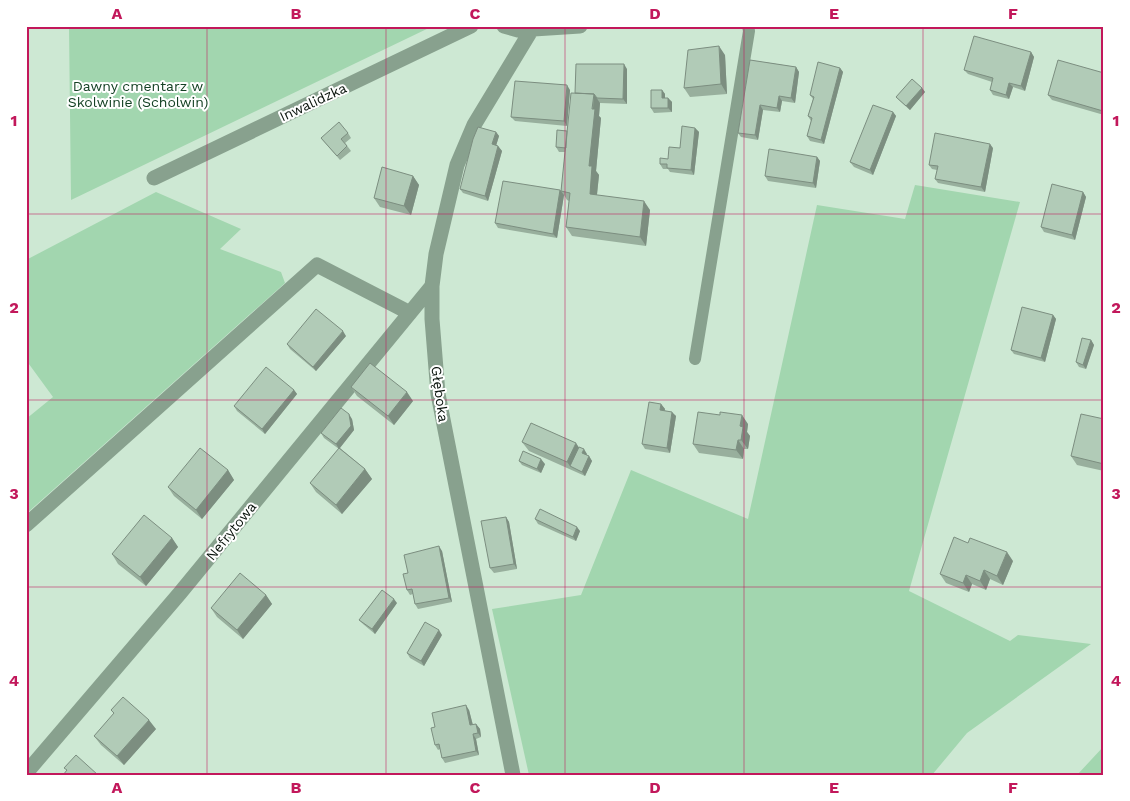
<svg xmlns="http://www.w3.org/2000/svg" width="1130" height="801" font-family="'Work Sans',sans-serif">
<rect width="100%" height="100%" fill="#cde8d3"/>
<path fill="#a2d6af" d="M69,26h364l-362,174z
M915,185l105,17 -111,389 101,50 8,-6 73,9 -124,89 -35,42h-403l-37,-166 89,-14 50,-125 117,49 69,-314 88,14z
M156,192l85,37 -21,20 61,23 4,11 -259,231v-95l27,-22 -27,-37v-100z
M1104,746v29h-27z"/>
<g fill="none" stroke-linecap="round" stroke-linejoin="round">
<path stroke="#88a18e" stroke-width="12" d="M695,359l54,-328 -1,-5"/>
<path stroke="#88a18e" stroke-width="15" d="M504,26l14,4 62,-4
M154,178l317,-152
M26,525l291,-260 93,48
M26,773l154,-180 252,-307
M513,775l-75,-381 -6,-75v-33l4,-32 21,-89 17,-40 58,-96"/>
</g>
<path fill="#98af9d" d="M1031,52l3,5 -9,34 -12,-4 -4,12 -16,-4 -3,-5 2,-8 -24,-8 -4,-4z
M725,55l2,39 -37,3 -6,-9z
M750,60l46,7 3,5 -4,31 -13,-2 -2,11 -17,-2 -5,30 -17,-3 -3,-4z
M840,68l3,4 -19,72 -14,-3 -3,-5 4,-15 -3,-5 5,-17 -3,-4z
M627,69v35l-27,-1 -1,13 2,2 -5,53 3,4 -2,20 53,15 -4,36 -74,-10 -6,-9 3,-26 -2,-1 -3,-5 -7,43 -59,-10 -3,-5 65,-33 1,1 4,-39h-6l-3,-5 11,-16 8,-38z
M1104,73v42l-52,-15 -4,-5z
M922,88l3,4 -15,18 -10,-9 -4,-4z
M570,90l-3,36 -52,-5 -4,-4z
M662,90l3,4v4h3l4,4v10l-18,1 -3,-5z
M893,112l3,4 -23,59 -19,-8 -4,-5z
M695,128l4,4 -5,43 -24,-3 -2,-3h-5l-3,-5 8,-5 12,-11z
M496,132l3,4 -3,10h2l4,5 -14,50 -25,-8 -3,-4z
M348,133l3,5 -6,5 6,8 -11,9 -19,-22z
M993,148l-8,44 -47,-9 -3,-4 2,-9 -5,-1 -3,-4z
M817,157l3,4 -4,27 -48,-7 -3,-5z
M413,176l6,9 -8,30 -31,-8 -6,-9z
M1083,192l3,5 -11,43 -31,-8 -3,-5z
M1053,315l3,4 -11,43 -31,-8 -3,-4z
M346,336l-30,35 -26,-22 -3,-5z
M1091,340l3,5 -8,24 -7,-2 -3,-5z
M351,387l62,14 -19,24 -37,-29z
M294,390l3,4 -32,40 -28,-23 -3,-5z
M661,404l4,5 -1,1 12,6 -6,37 -25,-4 -3,-5z
M352,419l2,11 -14,18 25,21 7,10 -30,35 -26,-22 -6,-9 29,-34 -15,-11 -3,-5z
M1104,419v52l-27,-6 -6,-9z
M748,424l-1,8 3,4 -2,13h-4l-1,10 -44,-6 -6,-9z
M522,442l65,12 -1,1 3,1 3,5 -7,15 -56,-25z
M519,461l26,3 -4,9 -19,-8z
M228,470l6,10 -32,39 -28,-23 -6,-9z
M506,517l3,5 8,47 -23,4 -4,-5z
M535,519l45,12 -4,10 -38,-17z
M172,538l6,9 -32,39 -28,-22 -6,-10z
M442,551l10,51 -34,7 -3,-5 -2,-10 -3,1 -3,-5 1,-17z
M1013,561l-10,24 -13,-6 -4,11 -14,-6 -3,8 -23,-9 -6,-9z
M266,595l6,9 -29,35 -26,-22 -6,-9z
M397,603l-22,31 -12,-10 -4,-4z
M442,635l-18,31 -14,-8 -3,-5z
M111,710l45,19 -32,36 -23,-20 -7,-9 20,-22z
M469,710l4,15 3,-1 4,5 1,8 -5,2 3,16 -34,8 -3,-5 -2,-9 -2,1 -3,-5v-18z"/>
<path fill="#7c8e80" d="M719,46l6,9 2,39 -6,-10z
M1031,52l3,5 -9,34 -4,-5z
M624,64l3,5v35l-4,-5z
M796,67l3,5 -4,31 -4,-5z
M840,68l3,4 -19,72 -3,-4z
M1009,83l4,4 -4,12 -3,-4z
M567,85l3,5 -3,36 -3,-5z
M922,88l3,4 -15,18 -4,-4z
M662,90l3,4v9l-3,-5z
M594,94l6,9 -1,13 2,2 -5,53 3,4 -3,28 -6,-9 -1,-28z
M779,96l3,5 -2,11 -3,-4z
M668,98l4,4v10l-4,-4z
M760,105l3,5 -5,30 -3,-5z
M893,112l3,4 -23,59 -3,-5z
M695,128l4,4 -5,43 -3,-5z
M496,132l3,4 -4,13 -3,-5z
M990,144l3,4 -8,44 -4,-5z
M498,146l4,5 -14,50 -3,-5z
M817,157l3,4 -4,27 -3,-5z
M413,176l6,9 -8,30 -7,-9z
M560,190l4,5 -7,43 -4,-4z
M1083,192l3,5 -11,43 -3,-5z
M644,201l6,9 -4,36 -6,-9z
M1053,315l3,4 -11,43 -4,-4z
M343,331l3,5 -30,35 -3,-4z
M1091,340l3,5 -8,24 -3,-4z
M294,390l3,4 -32,40 -3,-5z
M407,392l6,9 -19,24 -6,-9z
M661,404l4,5 -1,5 -4,-4z
M672,412l4,4 -6,37 -3,-5z
M349,414l3,5 2,11 -15,19 -3,-5z
M742,415l6,9 -1,8 3,4 -2,13 -7,-9 -1,-14z
M738,440l6,9 -1,10 -7,-9z
M576,443l6,9 -12,14 -3,-4z
M584,449l3,5 -2,4 -3,-5z
M589,456l3,5 -7,15 -3,-4z
M541,459l4,5 -4,9 -4,-4z
M365,469l7,10 -30,35 -6,-9z
M228,470l6,10 -32,39 -6,-9z
M506,517l3,5 8,47 -3,-5z
M577,527l3,4 -4,10 -3,-4z
M172,538l6,9 -32,39 -6,-9z
M439,546l3,5 10,51 -3,-4z
M1007,552l6,9 -10,24 -6,-9z
M984,570l6,9 -4,11 -6,-9z
M966,575l6,9 -3,8 -6,-9z
M266,595l6,9 -29,35 -6,-9z
M394,599l3,4 -22,31 -3,-5z
M439,630l3,5 -18,31 -3,-5z
M466,705l3,5 5,20 -4,-5z
M149,720l7,9 -32,36 -7,-9z
M476,724l4,5 1,8 -3,-4z
M473,734l3,5 3,16 -3,-4z"/>
<path fill="#b1cbb7" stroke="#7c8e80" d="M974,36l57,16 -10,34 -12,-3 -3,12 -16,-5 3,-12 -29,-8z
M719,46l2,38 -37,4 4,-38z
M750,60l46,7 -5,31 -12,-2 -2,12 -17,-3 -5,30 -17,-2z
M1058,60l46,13v34l-1,4 -55,-16z
M818,62l22,6 -19,72 -14,-4 5,-18 -4,-2 6,-19 -4,-2z
M576,64h48l-1,35 -26,-1 -3,-4 -19,-1z
M912,79l10,9 -16,18 -10,-9z
M515,81l52,4 -3,36 -53,-4z
M651,90h11v8h6v10h-17z
M571,93l23,1 -2,15h3l-6,57h3l-2,28 54,7 -4,36 -74,-10 4,-34 -9,-2z
M873,105l20,7 -23,58 -20,-8z
M339,122l9,11 -7,6 6,7 -10,10 -16,-18z
M682,126l13,2 -4,42 -24,-2v-4h-7v-6l8,1 1,-12 11,1z
M478,127l18,5 -4,12 6,2 -13,50 -25,-7 13,-50z
M557,130l10,1 -1,17 -10,-1z
M935,133l55,11 -9,43 -46,-8 3,-13 -9,-1z
M769,149l48,8 -4,26 -48,-7z
M382,167l31,9 -9,30 -30,-8z
M503,181l57,9 -7,44 -58,-11z
M1052,184l31,8 -11,43 -31,-8z
M1022,307l31,8 -12,43 -30,-8z
M316,309l27,22 -30,36 -26,-23z
M1082,338l9,2 -8,25 -7,-3z
M370,363l37,29 -19,24 -37,-29z
M266,367l28,23 -32,39 -28,-23z
M649,402l12,2 -1,6 12,2 -5,36 -25,-4z
M341,408l8,6 2,12 -15,18 -15,-11z
M698,412l22,3v-3l22,3 -2,11 3,1 -2,13h-3l-2,10 -43,-6z
M1081,414l23,5v45l-33,-8z
M531,423l45,20 -9,19 -45,-20z
M579,447l5,2 -2,4 7,3 -7,16 -12,-6z
M200,448l28,22 -32,40 -28,-23z
M339,448l26,21 -29,36 -26,-22z
M523,451l18,8 -4,10 -18,-8z
M540,509l37,18 -4,10 -38,-18z
M144,515l28,23 -32,39 -28,-23z
M506,517l8,47 -24,4 -9,-47z
M954,537l14,6 2,-5 37,14 -10,24 -13,-6 -4,11 -14,-6 -3,8 -23,-9z
M439,546l10,52 -34,6 -3,-15 -5,1 -4,-16 5,-1 -4,-18z
M240,573l26,22 -29,35 -26,-22z
M382,590l12,9 -22,30 -13,-9z
M425,622l14,8 -18,31 -14,-8z
M123,697l26,23 -32,36 -23,-20 20,-23 -3,-3z
M466,705l4,20 6,-1 2,9 -5,1 3,17 -34,7 -3,-14 -4,1 -4,-17 4,-1 -3,-14z
M76,755l22,20h-35l4,-5 -3,-2z"/>
<path fill="none" stroke="#c2185b" stroke-width="1" stroke-opacity="0.55" d="M207,26v749M386,26v749M565,26v749M744,26v749M923,26v749M26,214h1078M26,400h1078M26,587h1078"/>
<g text-anchor="middle" dominant-baseline="central" stroke-width="4" stroke-linejoin="round" paint-order="stroke">
<g font-size="14" fill="#144124" stroke="#fff">
<text x="138" y="86">Dawny cmentarz w<tspan x="138" dy="16">Skolwinie (Scholwin)</tspan></text>
</g>
<g font-size="14" fill="#08120b" stroke="#fff">
<text transform="translate(313 102) rotate(-25)">Inwalidzka</text>
<text transform="translate(440 394) rotate(82)">Głęboka</text>
<text transform="translate(231 531) rotate(-51)">Nefrytowa</text>
</g>
</g>
<rect width="1130" height="801" fill="none" stroke="#ffffff" stroke-width="55"/>
<rect x="28" y="28" width="1074" height="746" fill="none" stroke="#c2185b" stroke-width="2"/>
<g font-size="16" text-anchor="middle" font-weight="bold" fill="#c2185b">
<text x="117" y="19">A</text>
<text x="296" y="19">B</text>
<text x="475" y="19">C</text>
<text x="655" y="19">D</text>
<text x="834" y="19">E</text>
<text x="1013" y="19">F</text>
<text x="14" y="126">1</text>
<text x="1116" y="126">1</text>
<text x="14" y="313">2</text>
<text x="1116" y="313">2</text>
<text x="14" y="499">3</text>
<text x="1116" y="499">3</text>
<text x="14" y="686">4</text>
<text x="1116" y="686">4</text>
<text x="117" y="793">A</text>
<text x="296" y="793">B</text>
<text x="475" y="793">C</text>
<text x="655" y="793">D</text>
<text x="834" y="793">E</text>
<text x="1013" y="793">F</text>
</g>
</svg>
